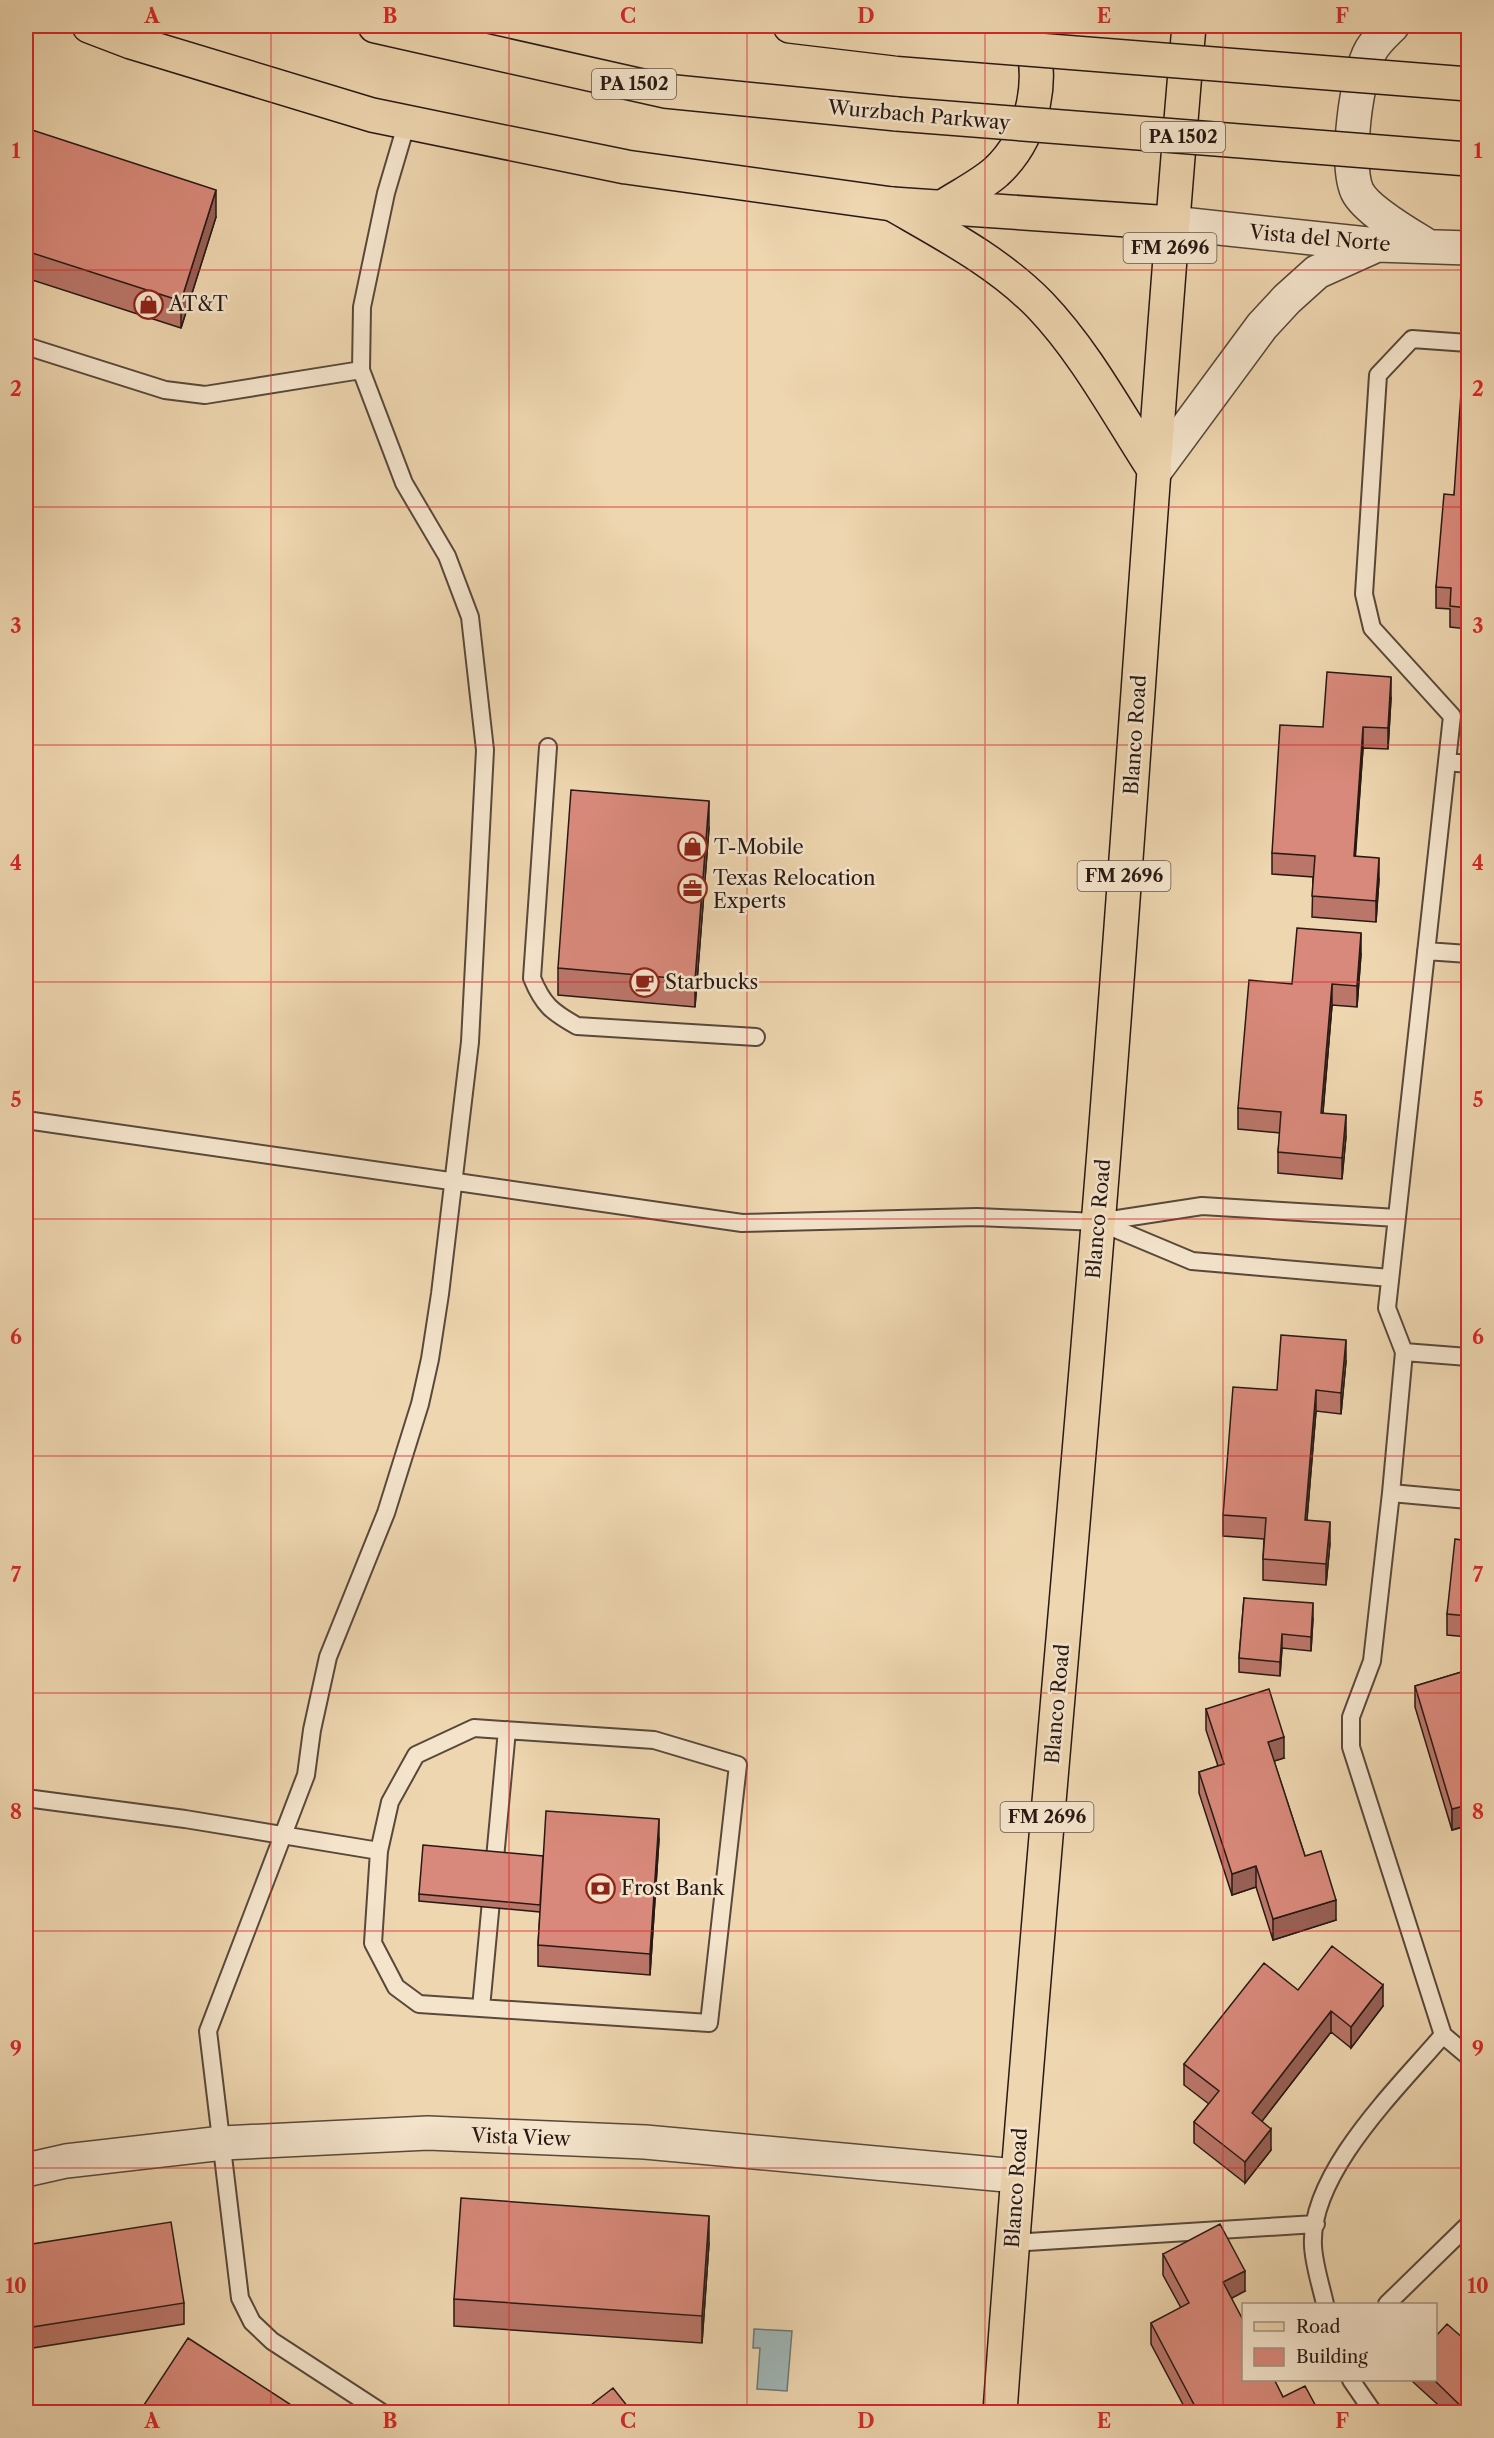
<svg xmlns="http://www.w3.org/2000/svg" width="1494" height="2438" font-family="'Libre Caslon Text',serif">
<rect width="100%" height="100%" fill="#eed6b0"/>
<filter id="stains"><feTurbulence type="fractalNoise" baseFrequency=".00333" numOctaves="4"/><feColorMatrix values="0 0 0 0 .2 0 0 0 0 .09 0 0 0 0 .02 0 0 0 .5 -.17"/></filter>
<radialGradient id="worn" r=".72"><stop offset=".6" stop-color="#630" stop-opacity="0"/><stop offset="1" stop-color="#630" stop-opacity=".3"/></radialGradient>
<path fill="#9fb6b7" stroke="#6f7776" stroke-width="1.5" d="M754,2329l38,2 -5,60 -30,-2 3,-41h-7z"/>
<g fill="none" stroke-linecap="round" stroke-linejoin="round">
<defs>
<path id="service" d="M1468,343l-56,-4 -34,36 -14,219 8,34 80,88 -65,592 17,44 -13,141 -19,168 -21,56v30l92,288 25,21
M26,346l139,44 40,5 156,-25
M548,747l-16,231c11,27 20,34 45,48l179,11
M1447,762l21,2
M1426,951l42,3
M26,1120l716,103 235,-6 121,5 104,-16 195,12
M1099,1222l93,39 198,17
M1404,1352l64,5
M1391,1493l77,7
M26,1798l159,21 194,32 -6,92 23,44 23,17 290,19 29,-258 -84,-25 -180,-12 -58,27 -26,47 -11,49
M481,2008l26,-278
M1012,2243l304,-19
M1325,2304c-4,-18 -11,-39 -12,-58 -4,-73 85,-158 130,-211
M1387,2304l81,-79
M1351,2380l22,32
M381,2412l-109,-71 -20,-19 -12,-24 -32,-267 98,-256 6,-45 16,-73 58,-144 34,-109 10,-45 10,-65 30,-252 15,-292 -15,-133 -23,-61 -43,-73 -43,-113 1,-63 24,-114 21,-71"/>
<path id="tertiary" d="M1392,26c-7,7 -16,15 -21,24 -15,26 -26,114 -14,141 9,19 51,43 69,54
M1172,223l205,22 91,3
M1155,471l107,-145 25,-27 30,-27 60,-27
M26,2170l40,-9 157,-18 205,-10 217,9 372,34"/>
<path id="primary" d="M892,204c52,30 106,58 148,101 46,48 79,111 115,166
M1000,2412c28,-396 66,-791 98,-1187 33,-399 56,-800 91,-1199"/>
<path id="motorway" d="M89,26l42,16 241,73 254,52 266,37 280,19
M375,26l290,65 232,23
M790,26l109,13
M941,208c18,-12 39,-22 55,-36 39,-36 51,-98 30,-146"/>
</defs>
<use href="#service" stroke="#59483b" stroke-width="20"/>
<use href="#tertiary" stroke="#59483b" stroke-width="36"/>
<use href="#primary" stroke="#271914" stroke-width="36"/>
<use href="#motorway" stroke="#271914" stroke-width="36"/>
<use href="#service" stroke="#f4e4cc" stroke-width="16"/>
<use href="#tertiary" stroke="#f4e4cc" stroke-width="33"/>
<use href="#primary" stroke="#eed6b0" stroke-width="33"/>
<use href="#motorway" stroke="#eed6b0" stroke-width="33"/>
<defs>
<path id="motorway-bridge" d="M899,39l569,45
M897,114l571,45"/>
</defs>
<use href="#motorway-bridge" stroke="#271914" stroke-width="36" stroke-linecap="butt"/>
<use href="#motorway-bridge" stroke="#eed6b0" stroke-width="33"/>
</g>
<path fill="#bb766a" stroke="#271914" stroke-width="1.5" d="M26,128l190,89 -35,111 -155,-50z
M1468,393v236l-18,-2v-18l-14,-1v-21l18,-92z
M1391,698l-3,51 -25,-1 -8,108 24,23 -3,43 -64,-5 1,-40 -41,-3v-21l51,-126z
M709,828l-14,179 -137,-12v-27z
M1361,954l-4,53 -25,-2 -9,108 23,23 -4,43 -64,-6v-21l2,-19 -42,-4v-21l54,-124z
M1346,1361l-5,53 -25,-3 -9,109 23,23 -4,42 -63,-5v-21l1,-20 -41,-3v-21l54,-125z
M1468,1541v96l-21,-2v-21z
M1244,1598l69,20 -2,33 -29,-3 -2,28 -41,-4v-14z
M1468,1670v156l-16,4 -37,-123v-21z
M1206,1709l78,49 -10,3 31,95 31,64 -63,20 -17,-53 -24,8 -33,-102v-21l19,-6 -12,-36z
M659,1839l-9,136 -112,-9v-21l2,-33 -121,-11v-7l124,-38z
M1298,1990l85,16 -32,42 -20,-16 -69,89 9,29 -26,33 -51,-40v-21l15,-18 -25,-19v-21z
M709,2243l-7,100 -248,-17v-27z
M26,2245l158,58v21l-158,25z
M1163,2254l82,37 -14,7 52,99 36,15h-132l-36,-68v-21l30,-15 -18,-33z
M1464,2339l4,73h-22l-33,-30v-3h23z"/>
<path fill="#986056" stroke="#271914" stroke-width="1.5" d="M216,190v27l-35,111v-27z
M1391,677v21l-3,51v-21z
M1363,727v21l-9,129v-21z
M709,801v27l-14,179v-27z
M1379,858v21l-3,43v-21z
M1361,933v21l-4,53v-21z
M1332,984v21l-11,129v-21z
M1346,1115v21l-4,43v-21z
M1346,1340v21l-5,53v-21z
M1316,1390v21l-11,130v-21z
M1330,1522v21l-4,42v-21z
M1313,1603v15l-2,33v-14z
M1282,1634v14l-2,28v-14z
M1284,1737v21l-16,5v-21z
M1468,1804v21l-16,5v-21z
M659,1819v20l-9,136v-21z
M1256,1866v21l-24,8v-21z
M1336,1900v20l-63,20v-21z
M1383,1985v21l-32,42v-21z
M1331,2011v21l-79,102v-21z
M1271,2129v21l-26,33v-21z
M709,2216v27l-7,100v-27z
M1245,2271v20l-22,12v-21z"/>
<path fill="#d9897b" stroke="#271914" stroke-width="1.5" d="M26,128l190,62 -35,111 -155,-50z
M1461,393h7v215l-18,-2 1,-18 -15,-1 8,-93 10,1z
M1327,672l64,5 -3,51 -25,-1 -9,129 25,2 -3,43 -64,-5 3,-40 -43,-3 8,-128 43,2z
M571,790l138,11 -14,179 -137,-12z
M1297,928l64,5 -4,53 -25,-2 -11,129 25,2 -4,43 -64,-6 3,-40 -43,-4 11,-128 43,4z
M1281,1335l65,5 -5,53 -25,-3 -11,130 25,2 -4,42 -63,-5 3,-41 -43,-3 10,-128 44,3z
M1455,1539l13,2v75l-21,-2z
M1244,1598l69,5 -2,34 -29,-3 -2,28 -41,-4z
M1468,1670v135l-16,4 -37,-123z
M1269,1689l15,48 -16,5 37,114 16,-5 15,49 -63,19 -17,-53 -24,8 -33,-102 25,-8 -18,-55z
M546,1811l113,8 -9,135 -112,-9z
M423,1845l120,11 -3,49 -121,-11z
M1332,1946l51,39 -32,42 -20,-16 -79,102 19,16 -26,33 -51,-40 25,-31 -35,-27 80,-101 34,27z
M461,2198l248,18 -7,100 -248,-17z
M171,2222l13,81 -158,25v-83z
M1220,2224l25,47 -22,11 21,40v57h30l9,18 22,-11 14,26h-121l-47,-89 38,-20 -26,-49z
M1447,2324l17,15 4,-4v75l-1,2 -34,-33h3v-43z
M188,2338l114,74h-154l-6,-4z
M613,2388l19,24h-50z"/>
<path fill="none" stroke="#d62828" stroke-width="1.5" stroke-opacity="0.55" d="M271,26v2386M509,26v2386M747,26v2386M985,26v2386M1223,26v2386M26,270h1442M26,507h1442M26,745h1442M26,982h1442M26,1219h1442M26,1456h1442M26,1693h1442M26,1931h1442M26,2168h1442"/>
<defs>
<symbol id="shop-ring" viewBox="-11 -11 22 22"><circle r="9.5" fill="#f4e4cc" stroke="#8f2418" stroke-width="1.5"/><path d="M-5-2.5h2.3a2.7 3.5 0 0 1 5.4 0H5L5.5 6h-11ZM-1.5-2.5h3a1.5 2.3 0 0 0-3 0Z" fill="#8f2418"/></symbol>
<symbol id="office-ring" viewBox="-11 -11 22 22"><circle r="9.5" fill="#f4e4cc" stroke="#8f2418" stroke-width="1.5"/><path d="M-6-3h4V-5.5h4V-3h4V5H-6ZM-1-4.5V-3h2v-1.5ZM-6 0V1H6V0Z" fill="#8f2418"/></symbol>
<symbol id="cafe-ring" viewBox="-11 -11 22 22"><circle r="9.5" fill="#f4e4cc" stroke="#8f2418" stroke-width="1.5"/><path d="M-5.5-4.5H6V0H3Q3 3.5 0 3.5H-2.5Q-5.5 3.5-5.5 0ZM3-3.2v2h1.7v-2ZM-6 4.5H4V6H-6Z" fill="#8f2418"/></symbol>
<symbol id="bank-ring" viewBox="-11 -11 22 22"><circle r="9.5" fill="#f4e4cc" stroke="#8f2418" stroke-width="1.5"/><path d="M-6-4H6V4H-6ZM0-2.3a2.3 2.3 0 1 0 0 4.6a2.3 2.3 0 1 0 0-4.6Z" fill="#8f2418"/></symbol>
</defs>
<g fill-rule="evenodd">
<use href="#shop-ring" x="132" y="288" width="33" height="33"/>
<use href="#shop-ring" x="676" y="830" width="33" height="33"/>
<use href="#office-ring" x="676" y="872" width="33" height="33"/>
<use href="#cafe-ring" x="628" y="966" width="33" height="33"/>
<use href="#bank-ring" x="584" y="1872" width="33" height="33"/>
</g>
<g text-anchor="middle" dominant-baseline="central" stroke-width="5" stroke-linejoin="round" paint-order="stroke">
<g fill="#f4e4cc" stroke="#64564b" stroke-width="1.5">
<rect x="592" y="69" width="84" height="30" rx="4.5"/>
<rect x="1141" y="122" width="84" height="30" rx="4.5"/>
<rect x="1123.5" y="233" width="93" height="30" rx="4.5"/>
<rect x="1077.5" y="861" width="93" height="30" rx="4.5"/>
<rect x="1000.5" y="1802" width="93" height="30" rx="4.5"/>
</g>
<g font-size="18" font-weight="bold" fill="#271914">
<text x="634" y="84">PA 1502</text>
<text x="1183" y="137">PA 1502</text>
<text x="1170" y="248">FM 2696</text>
<text x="1124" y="876">FM 2696</text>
<text x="1047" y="1817">FM 2696</text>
</g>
<g font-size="20" fill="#271914" stroke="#f4e4cc">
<text transform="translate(919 115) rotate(5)">Wurzbach Parkway</text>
<text transform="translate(1320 238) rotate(5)">Vista del Norte</text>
<text transform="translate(1135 735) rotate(-86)">Blanco Road</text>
<text transform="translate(1098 1219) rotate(-85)">Blanco Road</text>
<text transform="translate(1057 1704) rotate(-85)">Blanco Road</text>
<text transform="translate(521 2137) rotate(2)">Vista View</text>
<text transform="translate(1016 2188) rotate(-86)">Blanco Road</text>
</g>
<g font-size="20" fill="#271914" stroke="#f4e4cc" text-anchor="start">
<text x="169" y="304">AT&amp;T</text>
<text x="714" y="847">T-Mobile</text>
<text x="713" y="878">Texas Relocation<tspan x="713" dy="23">Experts</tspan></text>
<text x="665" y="982">Starbucks</text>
<text x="621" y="1888">Frost Bank</text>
</g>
</g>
<rect width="1494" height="2438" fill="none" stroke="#eed6b0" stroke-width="66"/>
<rect x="1242" y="2303" width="195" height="78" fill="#f4e4cc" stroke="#a29382" stroke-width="1.5"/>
<rect x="1254" y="2322" width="30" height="9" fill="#eed6b0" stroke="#a29382" stroke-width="1.5"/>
<text x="1296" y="2333" font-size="18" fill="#271914">Road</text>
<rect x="1254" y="2348" width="30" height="18" fill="#d9897b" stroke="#a29382" stroke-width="1.5"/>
<text x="1296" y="2363" font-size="18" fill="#271914">Building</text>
<rect x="33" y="33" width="1428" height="2372" fill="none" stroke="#d62828" stroke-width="2"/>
<g font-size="20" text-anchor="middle" font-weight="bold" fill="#d62828">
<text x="152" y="23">A</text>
<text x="390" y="23">B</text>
<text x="628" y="23">C</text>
<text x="866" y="23">D</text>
<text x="1104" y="23">E</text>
<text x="1342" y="23">F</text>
<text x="16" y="158">1</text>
<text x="1478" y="158">1</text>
<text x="16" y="396">2</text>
<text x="1478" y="396">2</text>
<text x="16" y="633">3</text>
<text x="1478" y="633">3</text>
<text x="16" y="870">4</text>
<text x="1478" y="870">4</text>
<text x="16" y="1107">5</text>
<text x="1478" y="1107">5</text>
<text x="16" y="1344">6</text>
<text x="1478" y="1344">6</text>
<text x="16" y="1582">7</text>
<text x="1478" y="1582">7</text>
<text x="16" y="1819">8</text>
<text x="1478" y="1819">8</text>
<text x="16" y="2056">9</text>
<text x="1478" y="2056">9</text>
<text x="16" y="2293">10</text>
<text x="1478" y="2293">10</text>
<text x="152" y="2428">A</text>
<text x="390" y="2428">B</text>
<text x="628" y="2428">C</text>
<text x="866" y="2428">D</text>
<text x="1104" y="2428">E</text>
<text x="1342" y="2428">F</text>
</g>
<rect width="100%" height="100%" filter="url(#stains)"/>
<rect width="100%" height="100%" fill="url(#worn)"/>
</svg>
